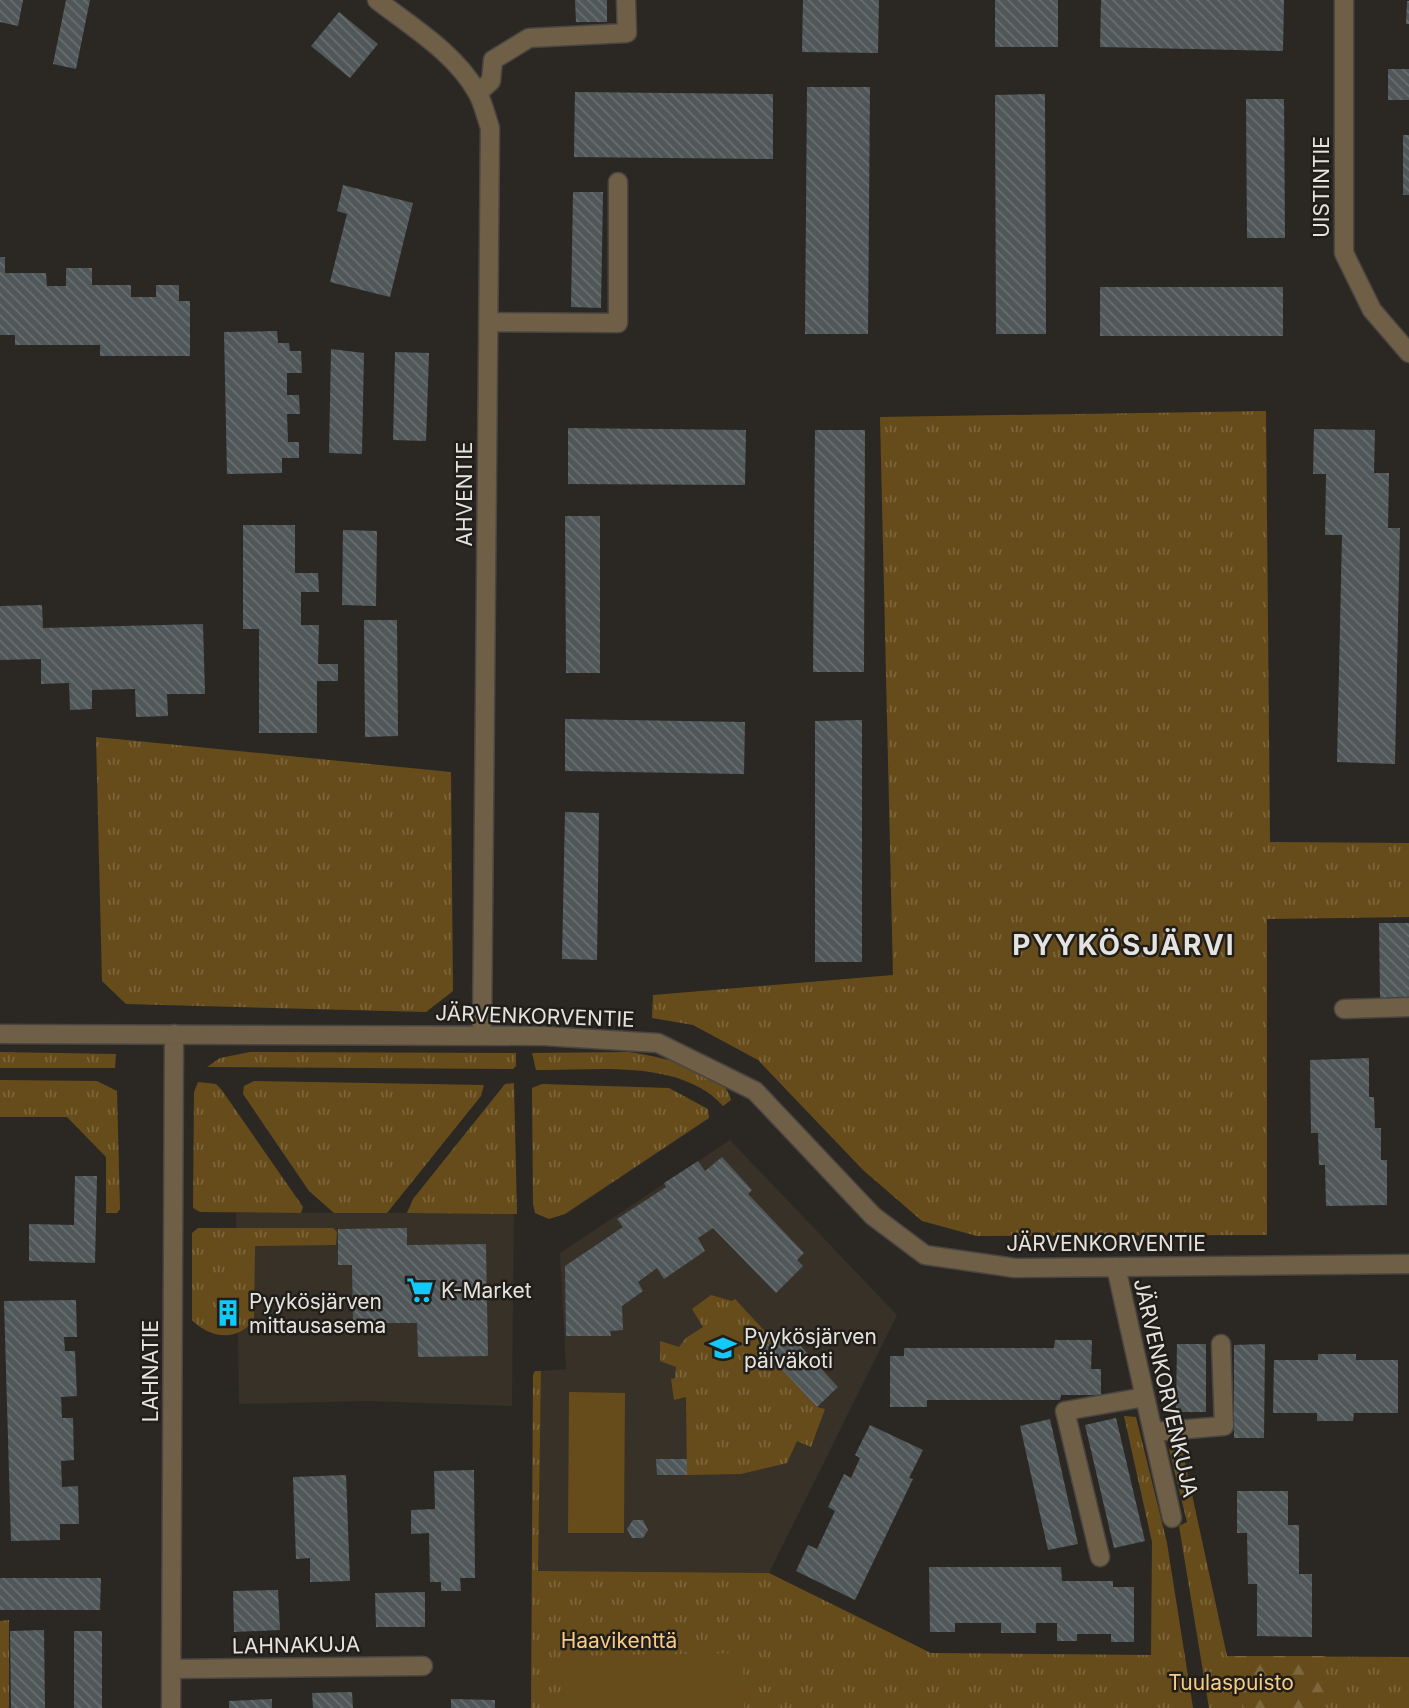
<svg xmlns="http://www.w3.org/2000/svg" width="1409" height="1708" font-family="Inter,sans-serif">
<defs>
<pattern id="grass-tufts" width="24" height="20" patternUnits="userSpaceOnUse" patternTransform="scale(1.75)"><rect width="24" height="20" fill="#674c1b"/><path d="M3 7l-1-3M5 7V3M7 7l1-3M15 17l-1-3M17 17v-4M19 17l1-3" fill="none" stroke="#7d663c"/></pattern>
<pattern id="forest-firs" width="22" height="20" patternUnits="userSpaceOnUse" patternTransform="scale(1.75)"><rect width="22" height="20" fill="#674c1b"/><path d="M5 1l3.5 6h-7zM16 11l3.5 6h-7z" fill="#7d663c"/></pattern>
<pattern id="building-back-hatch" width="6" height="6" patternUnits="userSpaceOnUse" patternTransform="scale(1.75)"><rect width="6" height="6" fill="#505759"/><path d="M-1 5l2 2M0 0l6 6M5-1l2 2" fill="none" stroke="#696f71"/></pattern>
</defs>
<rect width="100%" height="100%" fill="#2b2824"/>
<path fill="#373127" d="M730,1140l167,175 -128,258 -232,-1 4,-201 25,-2 -6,-116z
M236,1213h278l-2,193 -144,-5 -129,3z"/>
<path fill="url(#grass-tufts)" d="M1266,411l4,431 139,1v74l-142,2v316l-290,1 -55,-15 -59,-51 -105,-110 -65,-35 -41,-7 1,-23 240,-20 -13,-558z
M96,737l355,35 2,219 -27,21 -300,-8 -24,-23z
M0,1052l116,2 -1,14h-115z
M250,1052l266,1v13l-3,3 -306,-2 13,-9z
M629,1052c26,4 97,17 102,48l-8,6c-43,-48 -130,-35 -187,-36l-4,-17z
M0,1080l97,1 20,10 3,118 -3,4h-11v-56l-39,-40h-67z
M254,1081l230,4 -3,11 -94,117h-53l-25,-22 -66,-97 1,-8z
M198,1082l18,2 5,5 82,118 -2,6 -101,-1 -7,-4 1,-116z
M514,1083l3,131 -110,-1 6,-14 92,-115z
M542,1084l127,4 39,21 1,9 -144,96 -16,5 -14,-6 -2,-9 -1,-116z
M198,1228h135l4,4 -1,13 -81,1 -1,73c-15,23 -44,20 -62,1v-87z
M711,1295l21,6 3,-2 38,41 -9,10 53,57 8,2 -14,38 -14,-6 -10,22 -46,11 -54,1 -1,-78 -12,3 -3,-21 4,-1 1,-11 -16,-6v-20l19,6 7,-9 17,-11 -11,-18z
M535,1371h6l-3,200 231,2 162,80 220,2 1,-113 -28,-126 12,1 31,126 26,165h-662l2,-333z
M1180,1439l47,217 182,1v51h-200l-30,-182 8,-4 -18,-73z
M9,1620v88h-9v-87z"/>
<path fill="url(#forest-firs)" d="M1227,1656h99l-2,52h-80z"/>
<path fill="#674c1b" d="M569,1392l56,1 -1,140h-56z
M743,1653l1,55h-181l-1,-52z"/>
<path fill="url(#building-back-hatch)" d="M0,0h23l-5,26 -18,-4z
M66,0h24l-14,69 -23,-5z
M575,0h32v22h-31z
M803,0h76l-1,53 -76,-1z
M995,0h63v47h-63z
M1101,0h183l-1,51 -183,-4z
M1407,1h2v23h-3z
M339,12l39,32 -28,34 -39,-32z
M1388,69h21v31h-21z
M807,87h63l-2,247h-63z
M575,92l198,2v65l-199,-2z
M1045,94l1,240h-50l-1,-239z
M1246,99h38l1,139h-38z
M1403,135h6v60h-6z
M343,185l70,18 -23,94 -60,-15 17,-68 -10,-3z
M573,192h30l-2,116 -30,-1z
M0,257h5v16h41l1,13h19v-18h26v17h39v12h25v-12h23v16h11v55h-90v-11h-85v-10h-15z
M1100,287h183v49h-183z
M277,331l1,12h11l1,8h11l1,22h-15v22h12l1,19h-13l1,28h11v16h-17v15l-55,1 -3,-142z
M331,349l33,4 -2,101 -33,-1z
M395,352l34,1 -3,88 -33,-1z
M568,428l178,2 -1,55 -177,-1z
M1314,429l61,1 -1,43h15l-1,55h12l-5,236 -58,-2 5,-227h-17l1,-61h-13z
M815,430h50l-1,242h-51z
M565,516h35v157h-34z
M243,525h52v48h23l1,19h-18v33h18l-1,39h20v17h-21v52h-58v-104h-16z
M343,530l34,1 -1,75 -34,-1z
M42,605l1,23 160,-4 2,70h-38l1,22 -32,1 -1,-28 -43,1v19l-22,1 -1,-27 -28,1v-25l-41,1v-54z
M364,620h33l1,116 -33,1z
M565,719l180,3 -1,52 -179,-3z
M862,720v242h-47v-241z
M565,812l34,1 -2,147 -35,-1z
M1379,923h30v75h-29z
M1369,1058v39h5l1,31h6v32h6v45l-61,1 -1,-41h-6l-1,-32h-7l-1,-73z
M722,1157l30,33 -4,4 56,59 -7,7 6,6 -27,27 -63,-65 -15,10 7,13 -41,28 -7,-11 -19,14 5,9 -21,15 1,24 -13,1 1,5h-45l-1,-70 58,-39 -6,-8 49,-32 -2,-4 34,-22 7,10z
M75,1176h22l-2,87 -66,-2v-37l45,1z
M407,1228v17l79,-1 2,112 -70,1 -1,-34h-64l-1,-58h-14v-36z
M76,1300l1,37h-13l1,14h10l2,45 -16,1 1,21h11l1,42 -13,1 1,26 16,-1 1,38h-19v16l-49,1 -7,-240z
M221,1307l15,1v10l-15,-1z
M785,1329l53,58 -21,20 -54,-58z
M1055,1340h37l-1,29h10v26h-40l-1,5h-133v7h-37v-51h14v-8h150z
M1177,1344h29v68h-30z
M1265,1344l-1,94h-30v-93z
M1318,1354h38v6h42v53h-44l-1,8h-36v-8h-44l1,-53h44z
M1116,1418l29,123 -31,7 -29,-123z
M1050,1419l28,125 -30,6 -28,-124z
M870,1425l53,25 -14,28 4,1 -58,121 -59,-29 12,-26 9,4 18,-38 -7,-4 16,-33 7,4 9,-20 -5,-3z
M656,1459h31v16h-30z
M474,1470l1,108h-15l1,13h-20v-9h-11l-1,-49 -18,1v-24l24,-1 -1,-38z
M346,1475l4,106 -40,1v-24l-14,1 -3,-82z
M1237,1491h51v34h11v49h13v63l-55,-1v-52h-9l-1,-51h-10z
M633,1520h10l5,10 -5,8h-11l-5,-9z
M929,1567h132l1,14h51v6h21v55h-23v-8h-34v7h-20v-18h-21v10h-35v-10h-46v9h-25z
M0,1578h101l-1,32h-100z
M278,1590l2,40 -46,2 -1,-41z
M425,1592v35h-49l-1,-34z
M44,1630l1,78h-34l-1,-77z
M74,1631h28v77h-28z
M352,1692l1,16h-40l-1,-15z
M272,1699v9h-43v-7z
M451,1699l44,1v8h-44z"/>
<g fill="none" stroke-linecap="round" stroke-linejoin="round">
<defs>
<path id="minor" d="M377,0c35,27 78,53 100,92 6,10 9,24 13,36l-8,908
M1344,0v253l28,57 37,43
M478,93l13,-12 2,-21 36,-22 98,-5 -1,-33
M488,322l130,1v-141
M1344,1009l65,-2
M0,1034l544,2 114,7 97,48 118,125 52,39 90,13 394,-4
M1116,1267l56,251
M1153,1432l71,-6 -3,-82
M1100,1557l-35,-146 80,-14
M171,1669l252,-3
M171,1708l3,-674"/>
</defs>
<use href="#minor" stroke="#494642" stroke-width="21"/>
<use href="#minor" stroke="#6f5f46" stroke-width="18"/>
</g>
<defs>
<symbol id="supermarket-bare" viewBox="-9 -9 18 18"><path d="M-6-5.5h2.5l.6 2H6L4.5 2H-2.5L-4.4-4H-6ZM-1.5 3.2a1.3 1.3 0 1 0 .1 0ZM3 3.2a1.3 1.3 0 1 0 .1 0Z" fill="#11cafa" stroke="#211e1a" stroke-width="2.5" paint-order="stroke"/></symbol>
<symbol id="building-bare" viewBox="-9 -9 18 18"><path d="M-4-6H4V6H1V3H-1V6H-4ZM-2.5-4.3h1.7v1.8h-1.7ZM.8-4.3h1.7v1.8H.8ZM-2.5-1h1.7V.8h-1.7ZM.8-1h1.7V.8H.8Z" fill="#11cafa" stroke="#211e1a" stroke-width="2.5" paint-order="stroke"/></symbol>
<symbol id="school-bare" viewBox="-9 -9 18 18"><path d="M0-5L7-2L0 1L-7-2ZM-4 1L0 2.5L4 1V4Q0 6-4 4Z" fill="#11cafa" stroke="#211e1a" stroke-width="2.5" paint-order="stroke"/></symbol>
</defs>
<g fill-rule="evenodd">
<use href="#supermarket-bare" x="401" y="1271" width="38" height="38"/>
<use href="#building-bare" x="209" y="1294" width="38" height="38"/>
<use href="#school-bare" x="704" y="1329" width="38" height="38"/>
</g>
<g text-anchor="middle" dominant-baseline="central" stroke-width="5" stroke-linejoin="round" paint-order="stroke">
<g font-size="21" fill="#e5e3e0" stroke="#211e1a">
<text transform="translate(1321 187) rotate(-90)">UISTINTIE</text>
<text transform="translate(464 494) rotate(-90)">AHVENTIE</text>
<text transform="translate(535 1016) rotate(2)">JÄRVENKORVENTIE</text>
<text x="1106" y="1243">JÄRVENKORVENTIE</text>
<text transform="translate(150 1371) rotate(-90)">LAHNATIE</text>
<text transform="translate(1166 1388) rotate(77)">JÄRVENKORVENKUJA</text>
<text transform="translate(296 1645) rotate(-1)">LAHNAKUJA</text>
</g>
<g font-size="21" fill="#e5e3e0" stroke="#211e1a" text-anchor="start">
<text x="441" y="1290">K-Market</text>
<text x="249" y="1301">Pyykösjärven<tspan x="249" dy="24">mittausasema</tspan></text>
<text x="744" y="1336">Pyykösjärven<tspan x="744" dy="24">päiväkoti</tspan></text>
</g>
<g font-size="21" fill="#f7cb86" stroke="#211e1a">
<text x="619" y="1640">Haavikenttä</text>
<text x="1231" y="1682">Tuulaspuisto</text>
</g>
<g font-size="28" font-weight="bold" letter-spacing="2" fill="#e5e3e0" stroke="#211e1a">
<text x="1124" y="945">PYYKÖSJÄRVI</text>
</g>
</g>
</svg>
